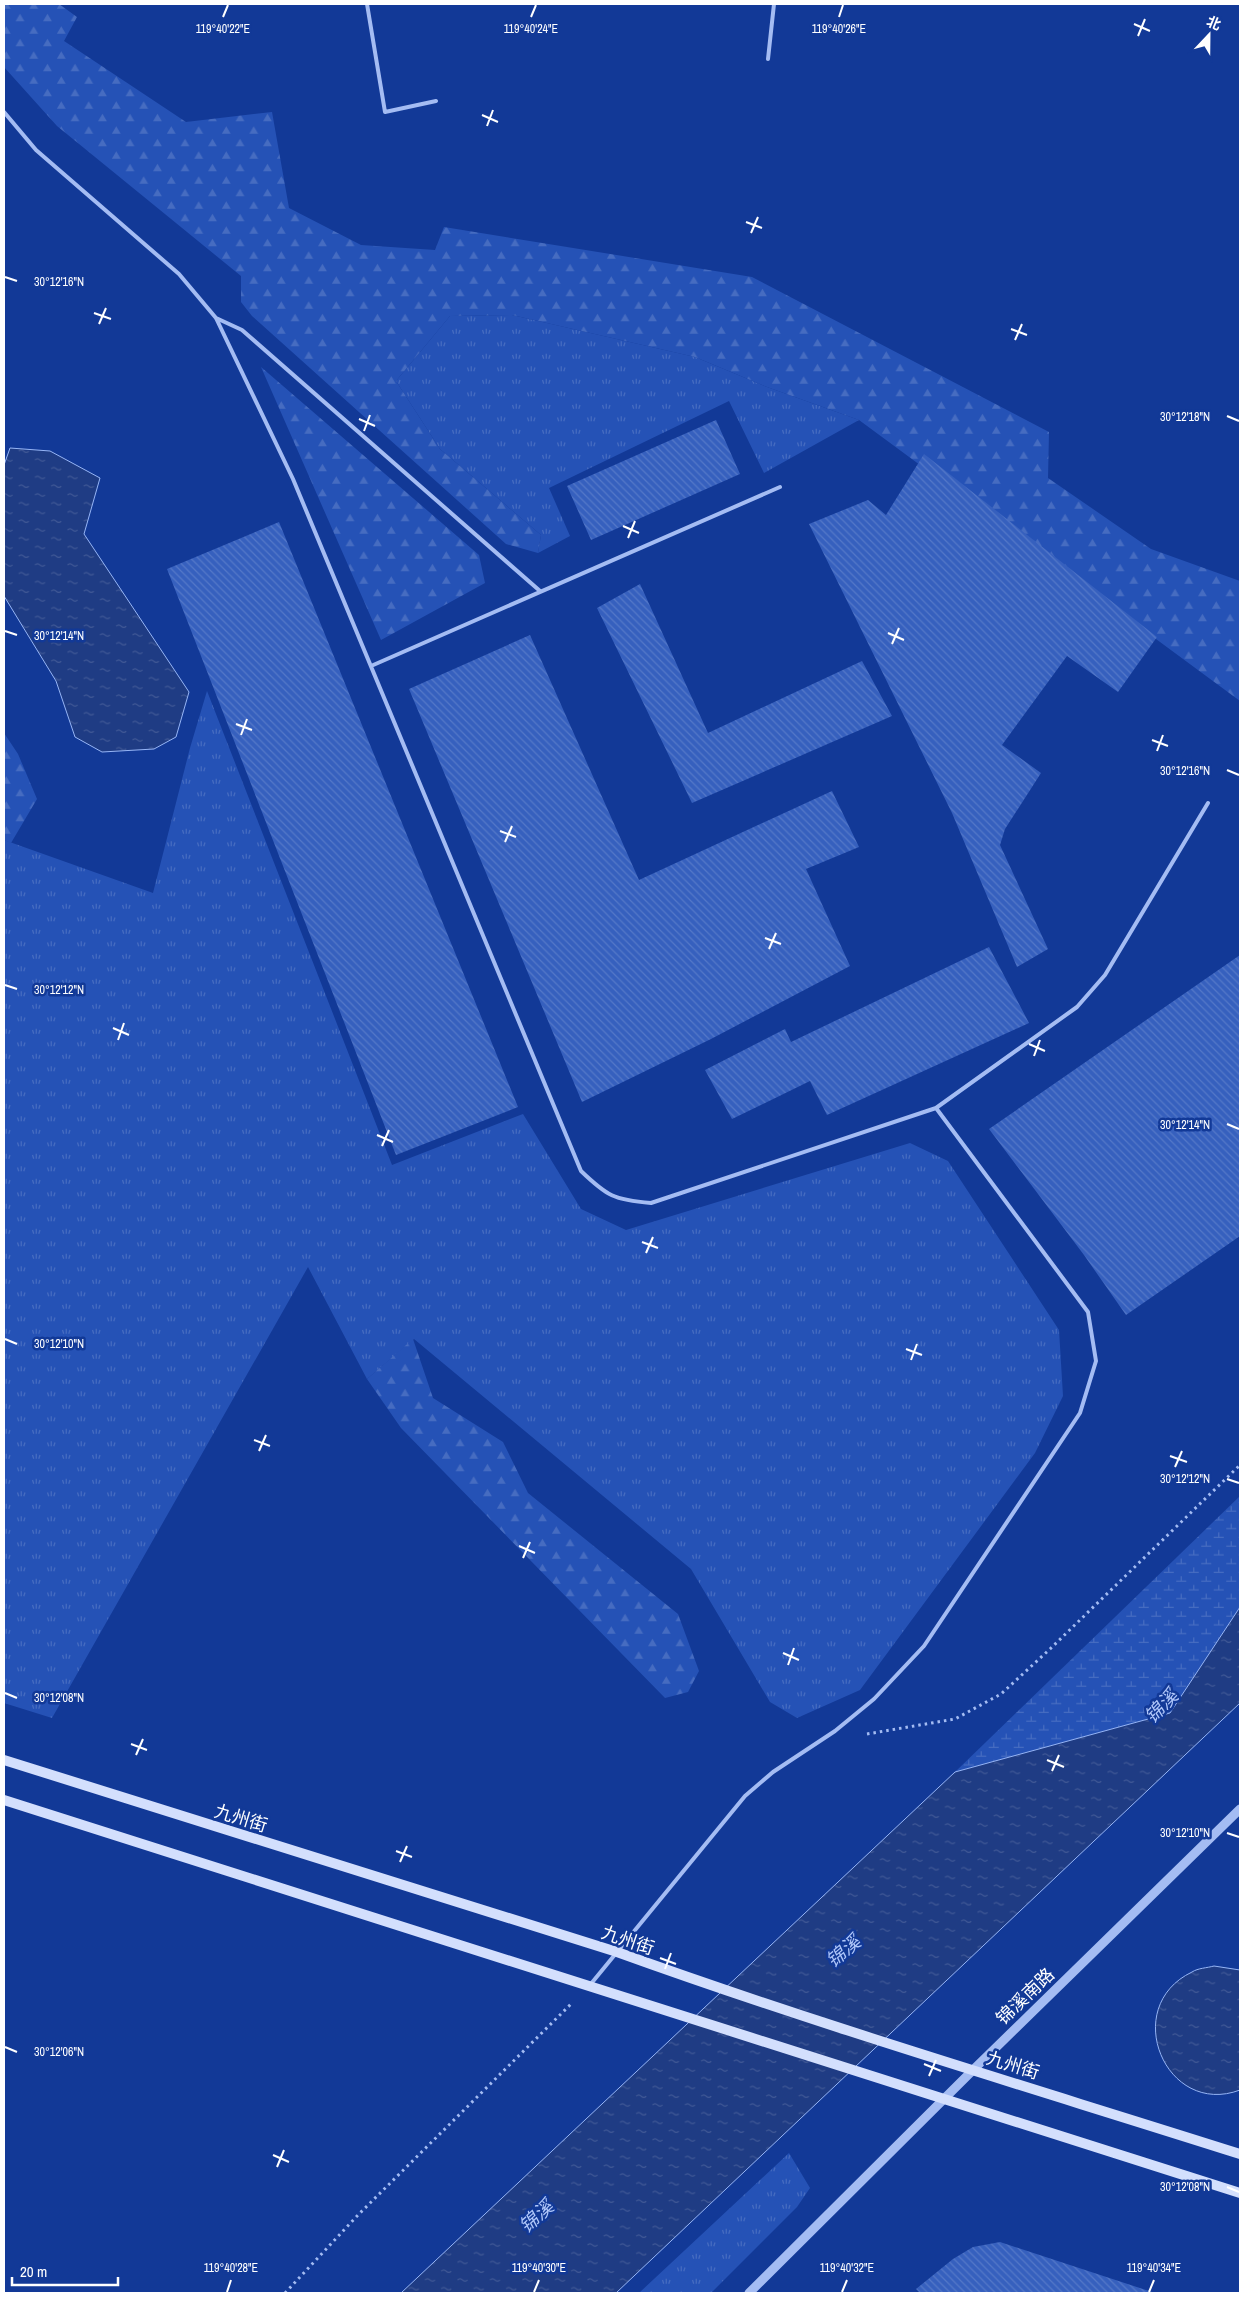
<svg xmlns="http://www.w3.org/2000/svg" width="1244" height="2297" font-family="'Archivo Narrow','Noto Sans SC',sans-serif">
<defs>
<pattern id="grass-tufts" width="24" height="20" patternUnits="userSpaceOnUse" patternTransform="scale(1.25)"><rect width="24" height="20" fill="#2552b6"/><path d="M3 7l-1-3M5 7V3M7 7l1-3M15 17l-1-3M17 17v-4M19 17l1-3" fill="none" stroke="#466cc1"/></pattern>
<pattern id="forest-firs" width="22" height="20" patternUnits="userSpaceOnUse" patternTransform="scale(1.25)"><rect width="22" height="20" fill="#2552b6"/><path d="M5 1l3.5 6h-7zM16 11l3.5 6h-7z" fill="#466cc1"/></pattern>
<pattern id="wetland-marsh" width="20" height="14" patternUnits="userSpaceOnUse" patternTransform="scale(1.25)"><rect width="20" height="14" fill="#2552b6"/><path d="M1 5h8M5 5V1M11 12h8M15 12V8" fill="none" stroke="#466cc1"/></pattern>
<pattern id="water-ripples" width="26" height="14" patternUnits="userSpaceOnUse" patternTransform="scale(1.25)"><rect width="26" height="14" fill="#1f3c84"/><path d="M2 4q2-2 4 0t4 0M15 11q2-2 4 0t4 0" fill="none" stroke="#415996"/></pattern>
<pattern id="building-back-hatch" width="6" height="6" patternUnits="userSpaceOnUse" patternTransform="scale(1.25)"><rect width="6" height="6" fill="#3660be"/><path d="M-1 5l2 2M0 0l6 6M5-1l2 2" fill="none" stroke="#5478c8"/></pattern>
</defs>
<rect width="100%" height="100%" fill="#123997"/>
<path fill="url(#grass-tufts)" d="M512,315l183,42 72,30 92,33 -95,53 -35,-72 -180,87 21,48 -32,17 3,-18 -101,-86 -44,-68 54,-65z
M207,691l185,474 131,-51 58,95 45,21 284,-87 38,18 111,169 4,66 -28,57 -175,237 -63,28 -27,-16 -79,-133 -277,-230 -47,40 -59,-112 -256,451 -48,-15v-863l149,53 37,-145z
M789,2153l21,35 -13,19 -86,86h-72z"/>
<path fill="url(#forest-firs)" d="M4,4h55l18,13 -13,24 122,81 86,-10 17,96 72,37 74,5 9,-23 308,50 297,155 -1,46 103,71 89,32v120l-381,-281 -92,-33 -72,-30 -183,-42 -62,1 -54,65 44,68 101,86 -3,18 -32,-9 -254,-228 -11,-14v-26l-184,-150 -53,-59z
M261,367l218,188 6,28 -104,57z
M4,733l14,21 19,45 -26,44 -7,-3z
M413,1339l20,59 70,44 25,51 150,121 21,57 -11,21 -23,6 -264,-270 -34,-49z"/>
<path fill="url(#wetland-marsh)" d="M1240,1496v111l-70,106 -215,59z"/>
<path fill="url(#water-ripples)" stroke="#96b5f6" d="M10,448l40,3 50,27 -16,56 105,158 -13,45 -22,12 -52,3 -27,-15 -19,-56 -52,-85v-131z
M1240,1607v96l-624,590h-215l554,-521 215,-59z
M1214,1966l26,4v120c-74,28 -121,-83 -48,-118 6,-4 15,-4 22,-6z"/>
<path fill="url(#building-back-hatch)" d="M716,420l24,54 -149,66 -24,-54z
M924,454l233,183 -39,55 -51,-36 -65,89 39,28 -36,56 -5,16 48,104 -31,18 -65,-154 -143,-289 59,-24 18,15z
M279,522l239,585 -122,48 -229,-586z
M640,584l68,149 154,-72 30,55 -200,87 -95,-195z
M530,635l109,245 193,-89 27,56 -53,22 44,97 -139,73 -129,63 -173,-413z
M989,947l40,76 -202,92 -17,-34 -78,38 -27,-49 80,-41 6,13z
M1240,955v281l-114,79 -42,-60 -95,-126z
M1000,2242l155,51h-235l-4,-4 37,-30 20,-12z"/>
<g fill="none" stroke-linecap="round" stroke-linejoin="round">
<path stroke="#a4bcf3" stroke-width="3" stroke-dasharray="2.5 4" stroke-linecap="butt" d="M867,1734l88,-15 46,-25 49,-45 190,-184
M285,2293l74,-79 212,-210"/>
<path stroke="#a4bcf3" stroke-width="4" d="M367,4l18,108 51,-11
M768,59l6,-55
M4,112l32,38 143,124 37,44 77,161 288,692c26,25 33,29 70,32l285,-95 141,-101 28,-32 103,-172
M216,318l26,12 298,261
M371,666l409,-179
M590,1985l155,-189 28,-24 62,-41 39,-32 50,-53 156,-233 16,-52 -8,-49 -152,-204"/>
<path stroke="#a4bcf3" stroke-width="9" d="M749,2293l224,-223 267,-261"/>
<path stroke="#d3dffd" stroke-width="10" d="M4,1760l613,192c205,74 415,136 623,202
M4,1800l1236,393"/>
</g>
<path fill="none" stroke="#fff" stroke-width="2" d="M223,17l5,-12M531,17l5,-12M839,17l4,-12M1134,24l16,7M1138,36l7,-17M482,115l16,7M487,126l6,-16M746,222l16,6M751,233l7,-16M5,277l12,4M94,313l17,6M99,324l7,-16M1011,329l16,6M1015,340l7,-16M1227,416l12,5M359,419l16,7M364,431l6,-16M623,526l16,7M628,538l7,-17M5,631l12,4M888,633l16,7M892,644l7,-16M236,724l16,6M241,735l6,-16M1152,740l16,6M1157,751l6,-16M1227,770l12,5M500,831l16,6M505,842l7,-16M765,938l16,6M769,949l7,-16M5,985l12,4M113,1028l16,7M118,1040l6,-17M1029,1044l16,7M1034,1056l6,-16M1227,1124l12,5M377,1135l16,7M382,1146l7,-16M642,1242l16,6M646,1253l7,-16M5,1339l12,5M906,1349l16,6M911,1360l6,-16M254,1440l16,6M259,1451l7,-16M1170,1456l17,6M1175,1467l7,-16M1227,1479l12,4M519,1546l16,7M523,1558l7,-16M783,1653l16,7M788,1665l6,-17M5,1693l12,5M131,1744l16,6M136,1755l7,-16M1047,1760l17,7M1052,1771l7,-16M1227,1833l12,4M396,1851l16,6M400,1862l7,-16M660,1958l16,6M665,1969l6,-16M5,2047l12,5M924,2064l17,7M929,2076l7,-16M273,2155l16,7M277,2167l7,-17M1227,2187l12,5M227,2292l4,-12M534,2292l5,-12M842,2292l5,-12M1149,2292l5,-12"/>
<g text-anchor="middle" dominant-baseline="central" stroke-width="5" stroke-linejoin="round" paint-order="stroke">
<g font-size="18" fill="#fff" stroke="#123997">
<text transform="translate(241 1818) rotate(17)">九州街</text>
<text transform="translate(628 1940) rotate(19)">九州街</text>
<text transform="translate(1025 1996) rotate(-44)">锦溪南路</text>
<text transform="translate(1013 2065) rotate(17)">九州街</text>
</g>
<g font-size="19" font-style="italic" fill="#b0c7fa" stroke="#123997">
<text transform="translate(1161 1706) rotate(-46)">锦溪</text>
<text transform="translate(843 1951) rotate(-40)">锦溪</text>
<text transform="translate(536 2216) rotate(-42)">锦溪</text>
</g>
</g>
<g font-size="12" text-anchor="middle" fill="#fff" stroke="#123997" stroke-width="5" stroke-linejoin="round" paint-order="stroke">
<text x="531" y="33">119°40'24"E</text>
<text x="839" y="33">119°40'26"E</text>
<text x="223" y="33">119°40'22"E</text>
<text x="59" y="286">30°12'16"N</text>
<text x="1185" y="421">30°12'18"N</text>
<text x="59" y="640">30°12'14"N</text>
<text x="1185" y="775">30°12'16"N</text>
<text x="59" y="994">30°12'12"N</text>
<text x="1185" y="1129">30°12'14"N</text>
<text x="59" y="1348">30°12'10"N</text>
<text x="1185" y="1483">30°12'12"N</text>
<text x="59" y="1702">30°12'08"N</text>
<text x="1185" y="1837">30°12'10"N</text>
<text x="59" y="2056">30°12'06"N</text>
<text x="1185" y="2191">30°12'08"N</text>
<text x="231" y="2272">119°40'28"E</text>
<text x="539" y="2272">119°40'30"E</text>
<text x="847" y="2272">119°40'32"E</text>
<text x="1154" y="2272">119°40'34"E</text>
</g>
<rect width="1244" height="2297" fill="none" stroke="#ffffff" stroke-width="10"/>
<g transform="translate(1209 35) rotate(22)" stroke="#123997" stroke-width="4" paint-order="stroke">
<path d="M0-4L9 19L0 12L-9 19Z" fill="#ffffff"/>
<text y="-8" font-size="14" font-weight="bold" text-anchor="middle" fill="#ffffff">北</text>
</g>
<path d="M12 2277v8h106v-8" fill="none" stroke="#ffffff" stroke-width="2.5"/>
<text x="20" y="2277" font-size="15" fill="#ffffff" stroke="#123997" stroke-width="4" paint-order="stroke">20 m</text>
</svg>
